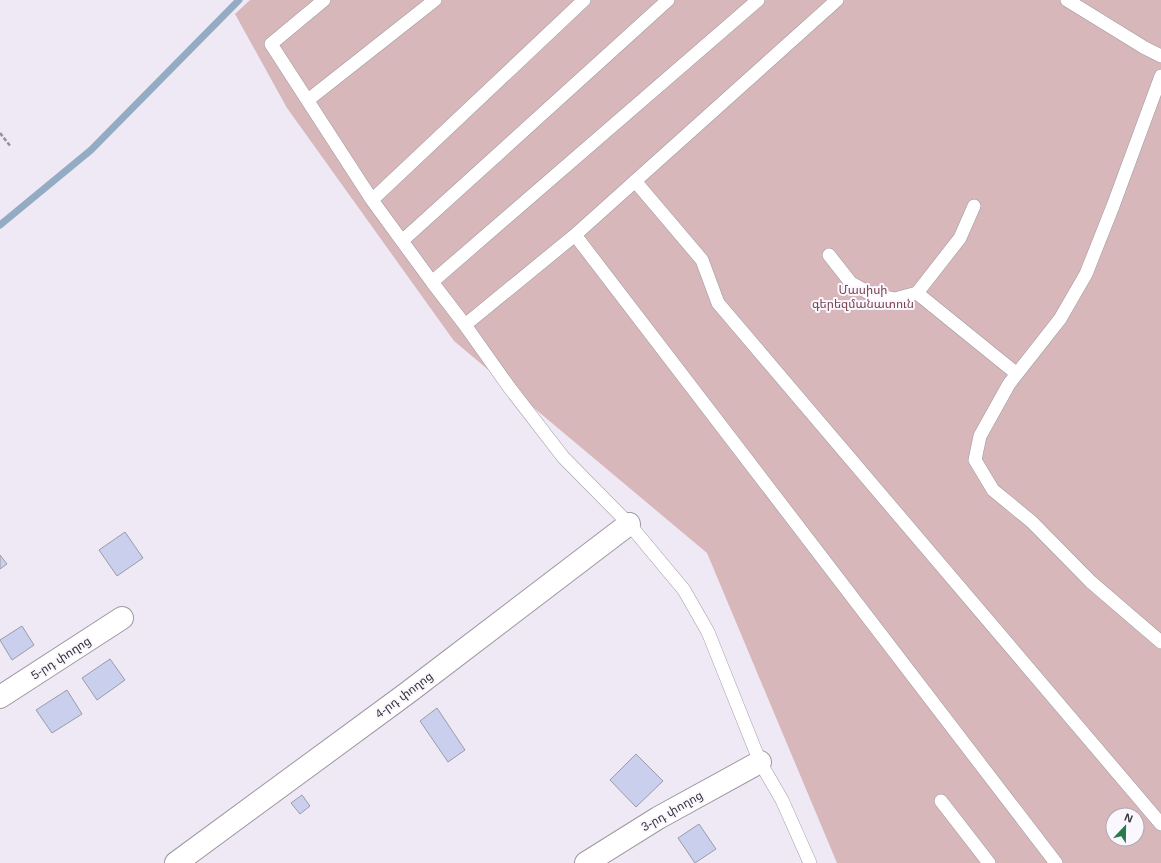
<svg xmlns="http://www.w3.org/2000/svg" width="1161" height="863" font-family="Arial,'Noto Sans Armenian',sans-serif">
<rect width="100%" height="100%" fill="#efe9f5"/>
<path fill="#d7b7ba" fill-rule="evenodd" d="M250,0h911v863h-324l-130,-310 -253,-212 -167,-233 -52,-94zM1113,815h24v24h-24z"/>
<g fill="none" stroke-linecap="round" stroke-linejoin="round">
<path stroke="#94acc3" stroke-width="7" d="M0,225l91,-75 148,-150"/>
</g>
<path fill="#c9cfed" stroke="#9a9ca8" d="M125,532l18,26 -26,18 -18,-26z
M0,555l7,9 -7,5z
M22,626l12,19 -22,15 -12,-20z
M110,659l15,21 -28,20 -15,-22z
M67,690l15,24 -30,19 -16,-23z
M437,708l28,42 -17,12 -28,-41z
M636,754l27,27 -27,26 -26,-27z
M302,795l8,11 -10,8 -9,-11z
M699,824l17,25 -21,14 -17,-25z"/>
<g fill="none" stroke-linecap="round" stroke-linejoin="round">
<defs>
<path id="service" d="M324,0l-53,44 101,156 60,82 33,43 44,62 54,70 66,67 55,66 24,42 52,130 22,38 28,63
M1067,0l78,48 16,8
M1161,76l-48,130 -27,68 -26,45 -51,65 -29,52 -5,24 18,30 39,32 59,60 70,60
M308,100l127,-100
M635,181l67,79 16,43 443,521
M372,200l212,-200
M974,206l-14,32 -43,55 100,81
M575,235l481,628
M402,241l266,-241
M829,255l22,28 20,11 24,5 22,-6
M432,282l326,-282
M465,325l110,-90 262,-235
M941,801l48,62"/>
<path id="minor" d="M0,697l122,-79
M176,863l230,-169 223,-170
M586,863l72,-45 102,-56"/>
</defs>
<use href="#service" stroke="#9e98a3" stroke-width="14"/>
<use href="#minor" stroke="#9e98a3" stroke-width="24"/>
<path stroke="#959199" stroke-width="2.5" stroke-dasharray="4 2" stroke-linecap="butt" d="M0,133l11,14"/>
<use href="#service" stroke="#fff" stroke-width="13"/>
<use href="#minor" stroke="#fff" stroke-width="22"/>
</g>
<g text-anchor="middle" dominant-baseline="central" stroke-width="4" stroke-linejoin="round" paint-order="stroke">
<g font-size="12" fill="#7a454d" stroke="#fbf7ff">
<text x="863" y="290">Մասիսի<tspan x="863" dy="14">գերեզմանատուն</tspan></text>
</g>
<g font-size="12" fill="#353337" stroke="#fbf7ff">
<text transform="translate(61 658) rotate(-33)">5-րդ փողոց</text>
<text transform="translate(404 695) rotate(-37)">4-րդ փողոց</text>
<text transform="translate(672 811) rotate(-30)">3-րդ փողոց</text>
</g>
</g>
<g transform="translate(1125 827) rotate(22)"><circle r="19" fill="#fbf7ff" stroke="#aca9af"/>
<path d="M0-3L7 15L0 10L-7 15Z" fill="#2a7949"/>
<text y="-6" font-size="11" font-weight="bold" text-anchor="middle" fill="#353337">N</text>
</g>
</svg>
